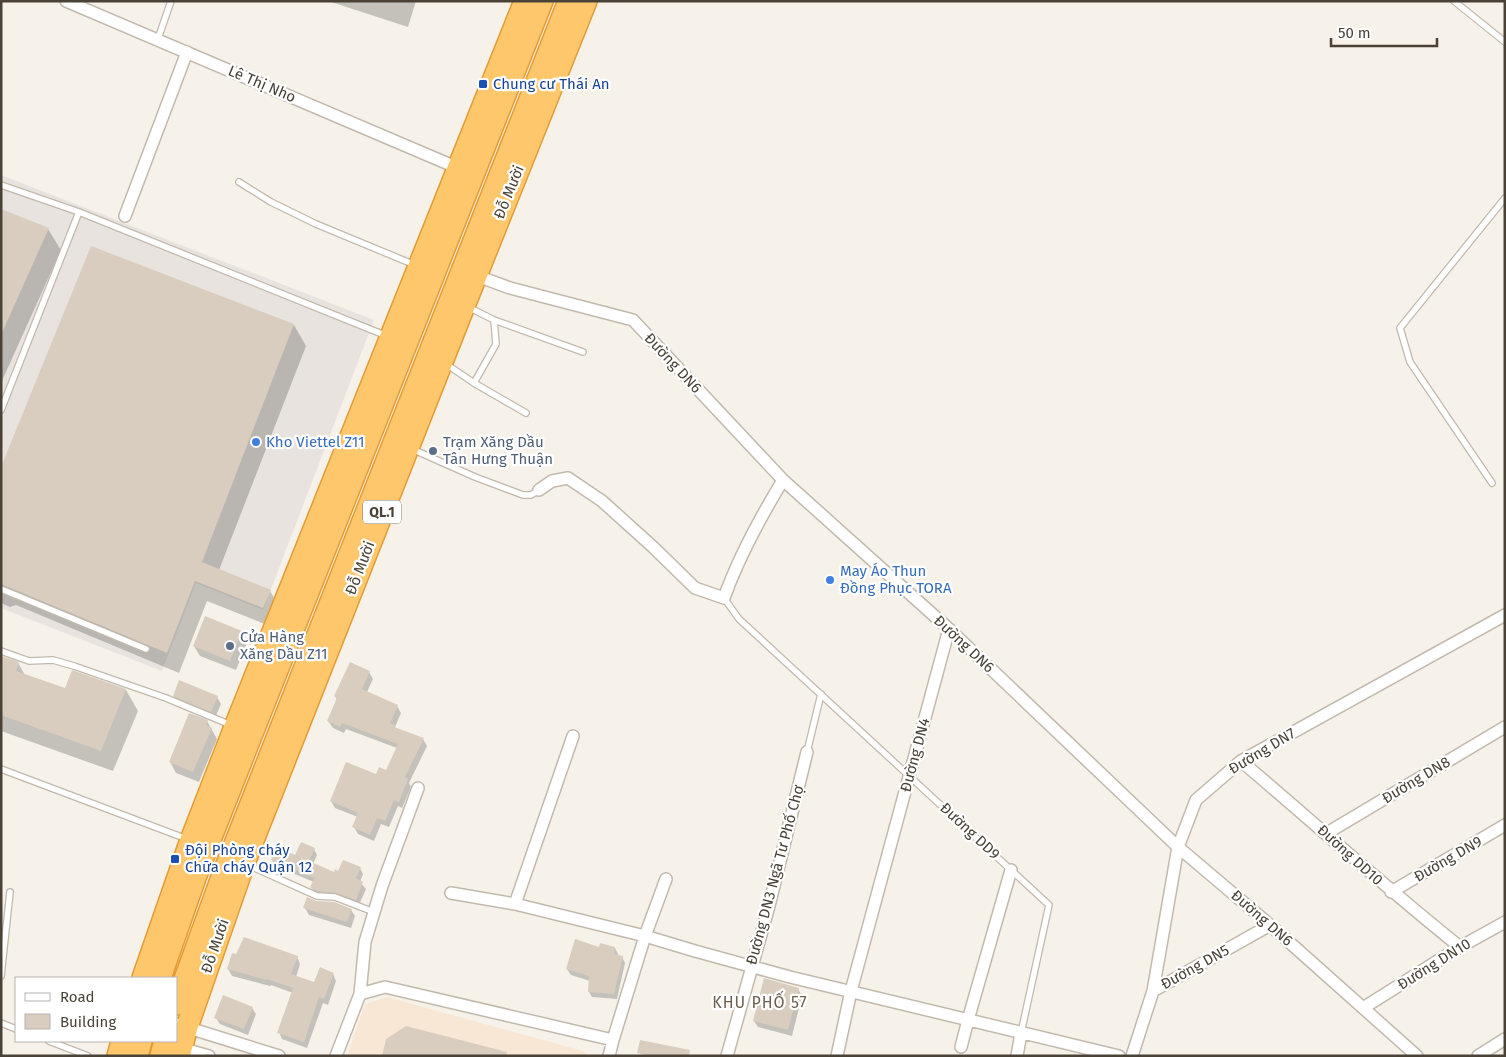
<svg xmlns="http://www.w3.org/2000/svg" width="1506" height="1057" font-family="'Fira Sans',sans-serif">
<rect width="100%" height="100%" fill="#f6f2ea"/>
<path fill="#f8e7d5" d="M387,997l196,54 4,5h-240l18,-52z"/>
<path fill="#e8e3de" d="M1,175l373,145 -111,290 -67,-27 -34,88 -161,-63z"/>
<path fill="#0003" d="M328,1h88l-8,26z
M1,210l47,19 13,21 -60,133z
M92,247l202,78 12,21 -87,224 51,21 13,21 -8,16 -68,-27 -28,72 -163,-68 -6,2 -9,-4v-133z
M241,632l6,11 -11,27 -36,-14 -6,-10z
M1,657l17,6 7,12 41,15 7,-18 53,18 12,21 -25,60 -112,-40z
M369,672l4,7 -6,13 30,14 4,7 -6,14 1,3 27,9 4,7 -18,37 2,4 -9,21 -4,-2 -9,21 -8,-3 -7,17 -16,-7 -4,-7 4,-10 -23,-9 -4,-7 56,-30 10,-23 -51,-19 -2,4 -11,-5 -5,-7 9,-21 -2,-4z
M174,696l43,1 4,7 -6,14 -37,-15z
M207,721l10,18 -18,43 -23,-9 -6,-11z
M314,849l3,6 -4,9 21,9 26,-5 3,6 -3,8 6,7 -7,16 -44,-11 -3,-6 2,-6 -39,-16 -3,-6 24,-3z
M316,902l35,8 4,6 -4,12 -42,-13 -4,-7z
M600,948h15l3,6 -1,2 5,1 3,6 -8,36 -25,-2 -3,-5 1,-11 -19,-6 -4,-6z
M297,957l3,7 -4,13 18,7 19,-10 3,7 -8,24 -5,-2 -16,45 -25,-9 -3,-7 14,-39 -22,-8 -1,1 -38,-10 -4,-7z
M798,989l4,7 -10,40 -34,-9 -4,-6z
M252,1008l4,6 -8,21 -28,-11 -4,-6z"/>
<path fill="#d8cdbf" d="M1,209l48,19 -48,107z
M91,246l203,78 -92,238 69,28 -8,18 -68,-27 -28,72 -166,-69v-117z
M205,616l37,15 -12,30 -37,-15z
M1,656l18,6 -3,9 49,17 7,-18 54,19 -25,62 -100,-36z
M350,662l20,9 -8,18 36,16 -8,18 5,2 -1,2 30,11 -19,39 3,2 -9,23 -5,-2 -9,21 -8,-3 -7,17 -18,-8 6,-14 -28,-12 16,-39 30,12 3,-7 7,3 12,-26 -56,-21 -2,4 -13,-6 10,-23 -3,-2z
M179,680l39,16 -7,16 -38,-16z
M189,713l19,7 -2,5 6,3 -19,44 -24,-10z
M301,842l14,6 -6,13 25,11 1,-3 3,2 5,-11 18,7 -5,11 7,4 -7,18 -20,-7 -18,-2 -8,-3 4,-10 -43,-18 5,-13 19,8z
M307,897l9,4 18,1 18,7 -5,13 -44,-14z
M244,937l54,19 -7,18 23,8 6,-15 14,6 -10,26 -5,-2 -15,45 -27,-9 16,-45 -26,-9v1l-40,-11 5,-16 4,1z
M575,939l24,8 1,-4 15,4 -1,7 9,2 -9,38 -26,-2 1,-16 -23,-7z
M764,978l35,10 -11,42 -35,-9z
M223,995l30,12 -9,22 -30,-11z
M406,1026l101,26 -1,4h-124l4,-17z
M640,1040l50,10 -1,6h-39l-13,-3z"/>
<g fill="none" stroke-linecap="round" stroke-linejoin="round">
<defs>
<path id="lane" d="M1454,1l51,41
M158,39l13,-38
M239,182l32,20 45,22 99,41
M1,185l78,27 308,124
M468,307l26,13 89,32
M446,364l28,19 22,-39 -2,-24
M474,383l52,30
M1,410l78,-198
M412,449l63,28 48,18h8l8,-5
M1492,483l-82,-121 -10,-34 105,-130
M1,589l145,60
M724,598l15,21 310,286 -28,128
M1,651l28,10 24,-1 21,6 92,32 65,27
M807,752l14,-58
M1,769l186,70
M248,865l69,31 18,1 39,15
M1,976l9,-84
M1,1023l15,6
M49,1041l39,15"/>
<path id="street" d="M66,1l392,167
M125,216l62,-164
M472,274l38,14 123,32 150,160 166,149 229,218 92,78 147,131
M539,490l13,-9 16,-3 34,23 51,46 42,41 29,10c15,-42 36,-80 59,-118
M1241,761c73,62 144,126 219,186
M1327,833l178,-106
M1391,892l114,-67
M451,893l64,11 130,32 50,15 95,26 329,79
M515,904l58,-168
M1153,991l117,-66
M360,994l5,-52 17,-56 36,-98
M1363,1008l97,-61 45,-25
M176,1024l103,32
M613,1040l32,-104 21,-57
M177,1047l32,9
M961,1047l7,-27 43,-150
M336,1056l24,-62 25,-7 228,53 -4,16
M727,1056l42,-150 38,-154
M837,1056l14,-65 98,-362
M1017,1056l4,-23
M1132,1056l21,-65 25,-144 18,-47 45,-39 264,-146
M1478,1056l27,-17"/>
<path id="highway" d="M143,978l48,-138 44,-113 290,-726
M160,978l36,-103 346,-874
M176,1004l46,-127 347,-876
M118,1056l4,-15
M137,1056l4,-15
M161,1056l4,-15
M179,1056l8,-29 57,-164 220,-557 122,-305"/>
</defs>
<use href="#lane" stroke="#c2b9ac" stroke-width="8"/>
<use href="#street" stroke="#c2b9ac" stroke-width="14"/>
<use href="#highway" stroke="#e59b34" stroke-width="24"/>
<use href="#lane" stroke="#fff" stroke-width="5.5"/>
<use href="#street" stroke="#fff" stroke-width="11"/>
<use href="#highway" stroke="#ffc76c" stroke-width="21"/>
</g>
<g fill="#1a4fb4" stroke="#fff" stroke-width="2">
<rect x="478" y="79" width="10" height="10" rx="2.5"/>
<rect x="170" y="854" width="10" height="10" rx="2.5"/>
</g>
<g fill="#3f7fe0" stroke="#fff" stroke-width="2">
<circle cx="256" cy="442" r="5"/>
<circle cx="830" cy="580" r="5"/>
</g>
<g fill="#5c6f8a" stroke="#fff" stroke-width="2">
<circle cx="433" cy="451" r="5"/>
<circle cx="230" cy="646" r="5"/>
</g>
<g text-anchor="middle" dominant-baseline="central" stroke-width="4.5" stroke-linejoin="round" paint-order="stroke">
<rect fill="#fff" stroke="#807b73" stroke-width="1" x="363" y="500.5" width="38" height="23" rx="4"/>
<g font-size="14" font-weight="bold" fill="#4a4237">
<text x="382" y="512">QL.1</text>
</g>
<g font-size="15" fill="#4a4237" stroke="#fff">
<text transform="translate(262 84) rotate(23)">Lê Thị Nho</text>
<text transform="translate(509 192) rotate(-68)">Đỗ Mười</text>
<text transform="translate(673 363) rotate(47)">Đường DN6</text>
<text transform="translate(360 568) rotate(-69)">Đỗ Mười</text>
<text transform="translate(964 644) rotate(43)">Đường DN6</text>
<text transform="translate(1262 751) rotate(-31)">Đường DN7</text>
<text transform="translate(915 755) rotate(-75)">Đường DN4</text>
<text transform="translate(1416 780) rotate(-31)">Đường DN8</text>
<text transform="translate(970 831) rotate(43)">Đường DD9</text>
<text transform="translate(1350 855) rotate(42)">Đường DD10</text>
<text transform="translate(1448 859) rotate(-30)">Đường DN9</text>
<text transform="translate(775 875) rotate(-75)">Đường DN3 Ngã Tư Phố Chợ</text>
<text transform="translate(1262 918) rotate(41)">Đường DN6</text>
<text transform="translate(215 946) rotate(-71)">Đỗ Mười</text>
<text transform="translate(1434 964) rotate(-32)">Đường DN10</text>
<text transform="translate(1195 967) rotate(-29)">Đường DN5</text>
</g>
<g font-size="15" fill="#164399" stroke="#fff" text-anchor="start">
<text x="493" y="84">Chung cư Thái An</text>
<text x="185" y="850">Đội Phòng cháy<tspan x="185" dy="17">Chữa cháy Quận 12</tspan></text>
</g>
<g font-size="15" fill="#366cbe" stroke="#fff" text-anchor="start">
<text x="266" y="442">Kho Viettel Z11</text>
<text x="840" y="571">May Áo Thun<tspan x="840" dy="17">Đồng Phục TORA</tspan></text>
</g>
<g font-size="15" fill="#4e5e75" stroke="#fff" text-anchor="start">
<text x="443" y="442">Trạm Xăng Dầu<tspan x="443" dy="17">Tân Hưng Thuận</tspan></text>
<text x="240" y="637">Cửa Hàng<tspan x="240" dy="17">Xăng Dầu Z11</tspan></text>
</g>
<g font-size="16" letter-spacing="1" fill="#6e5f4e" stroke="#fff">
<text x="760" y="1002">KHU PHỐ 57</text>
</g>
</g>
<rect width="1506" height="1057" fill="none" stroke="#4a4237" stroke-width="5"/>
<rect x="15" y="977" width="162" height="65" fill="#ffffff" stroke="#b7b3af"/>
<rect x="25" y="993" width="25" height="8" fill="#ffffff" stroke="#b7b3af"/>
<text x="60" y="1002" font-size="15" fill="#4a4237">Road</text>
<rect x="25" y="1014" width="25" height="15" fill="#d8cdbf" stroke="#b7b3af"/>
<text x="60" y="1027" font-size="15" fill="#4a4237">Building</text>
<path d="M1331 38v8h106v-8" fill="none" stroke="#4a4237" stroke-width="2.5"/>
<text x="1338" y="38" font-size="15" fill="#4a4237" stroke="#ffffff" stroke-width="4" paint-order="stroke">50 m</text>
</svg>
